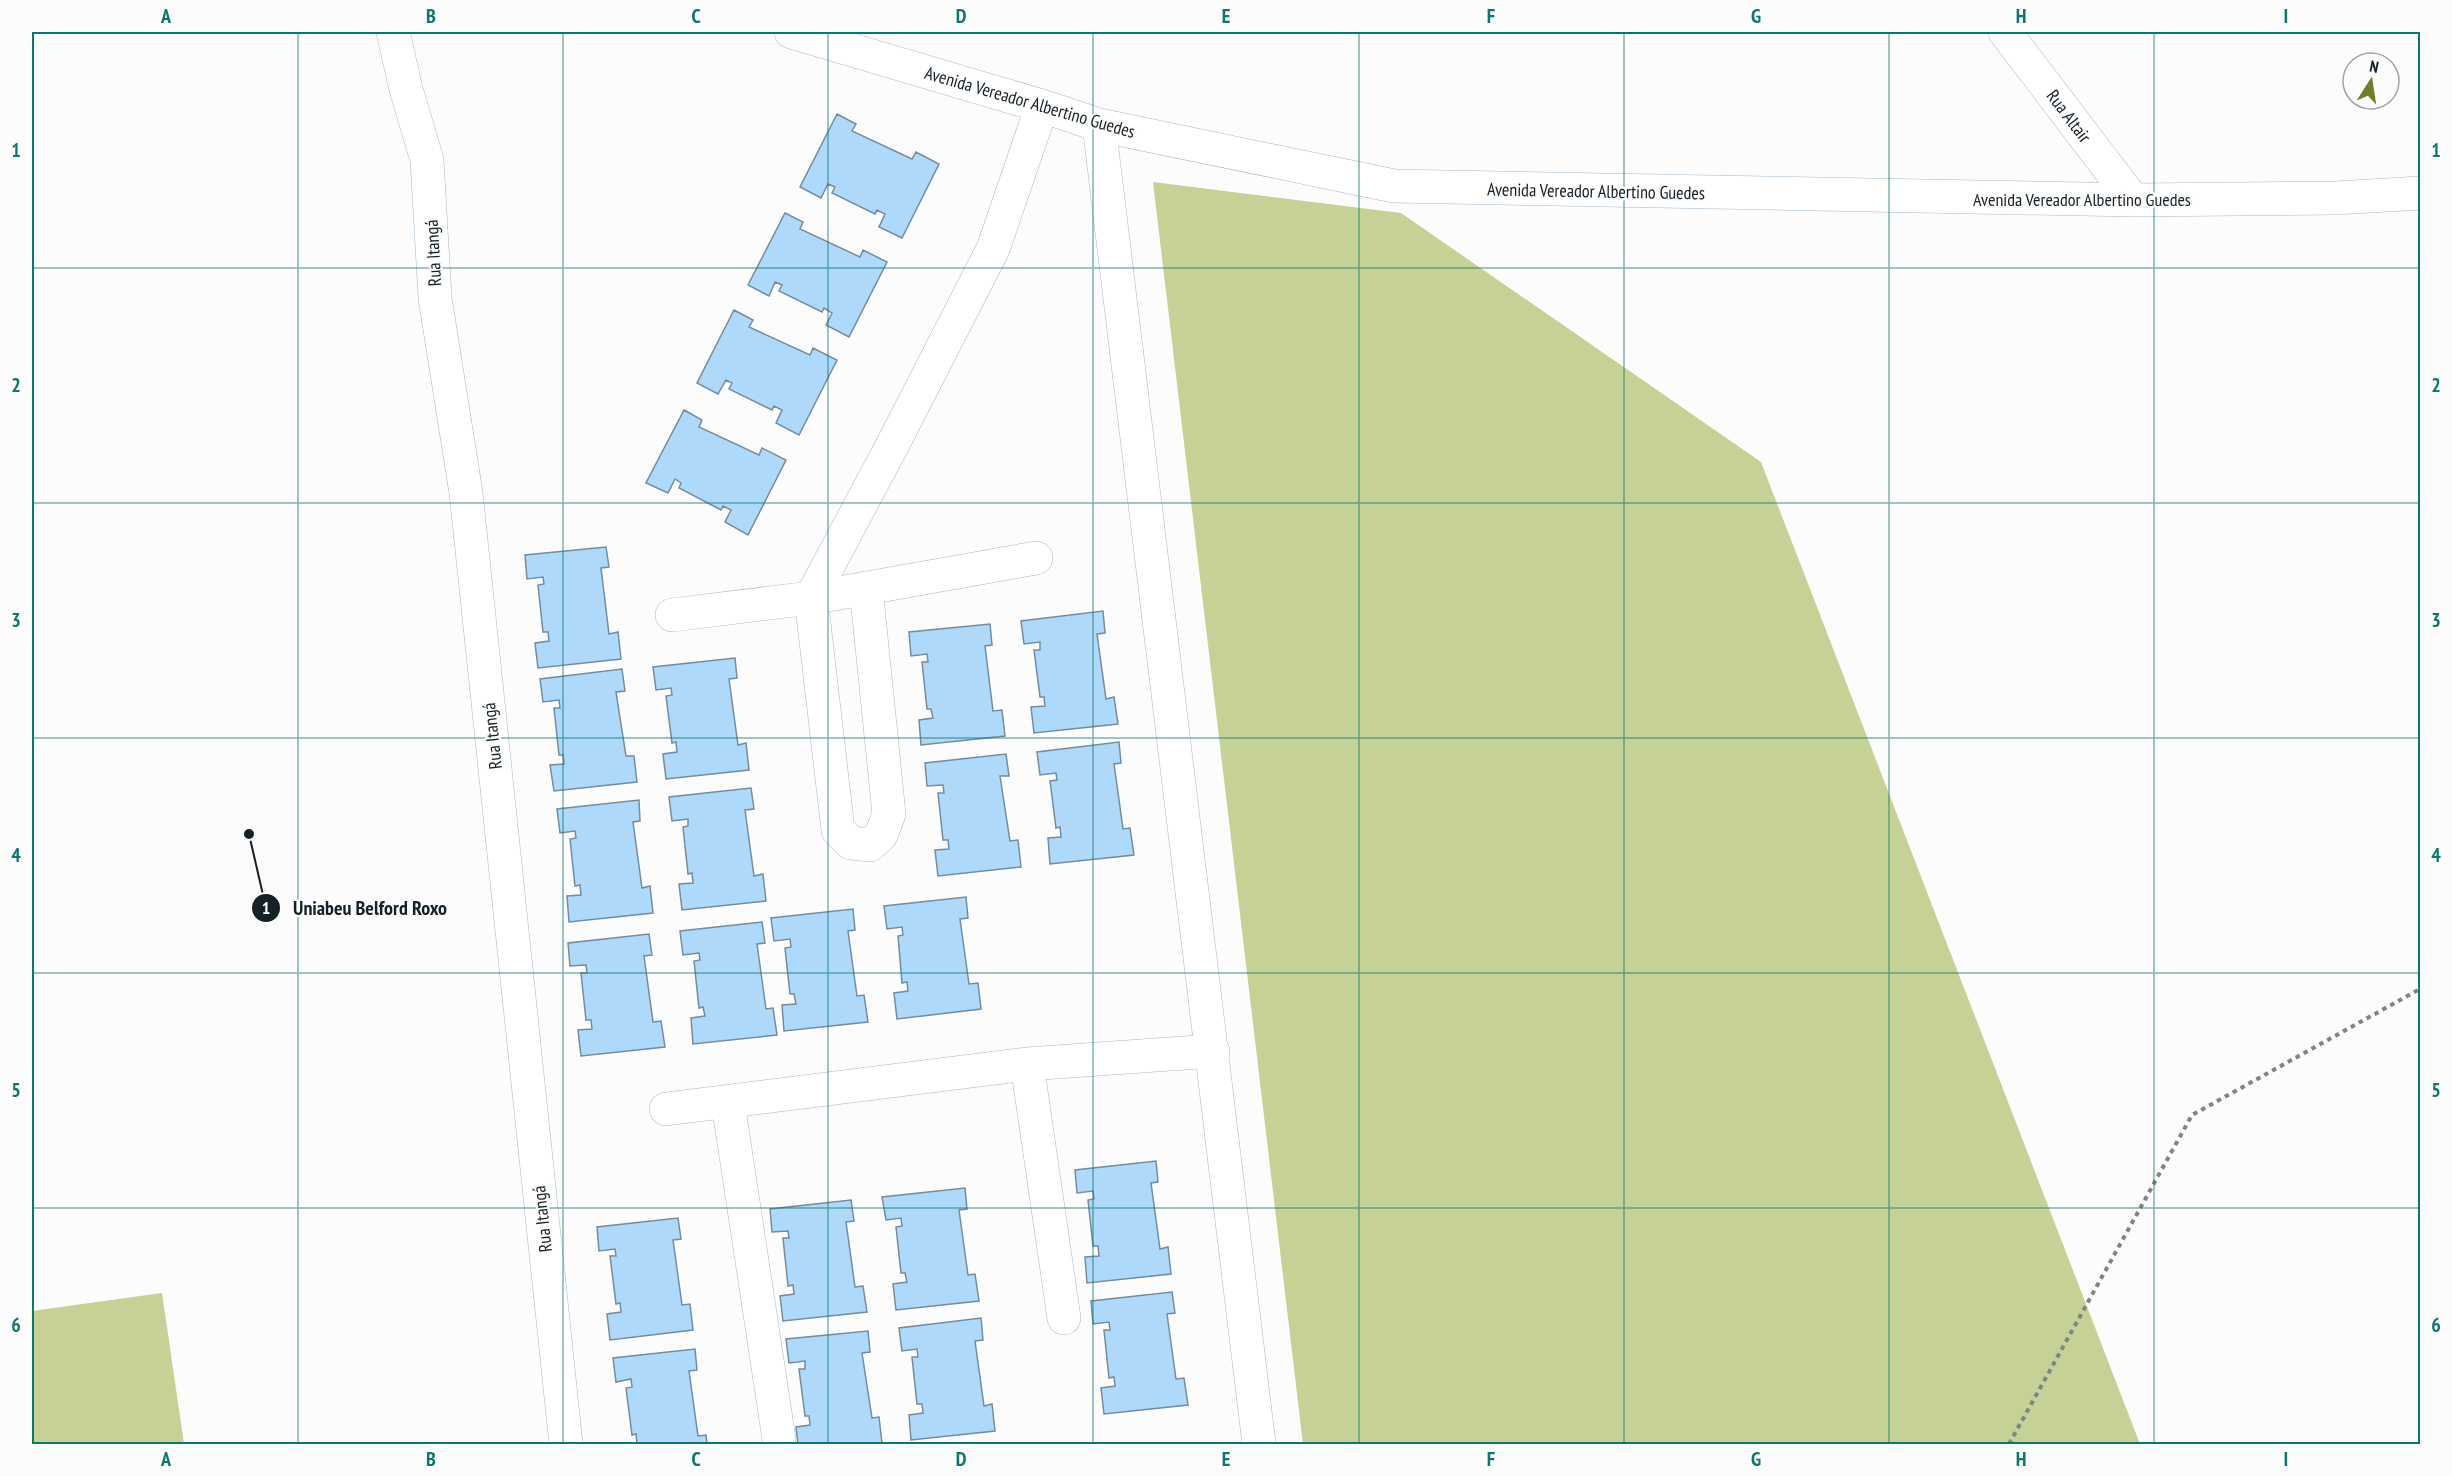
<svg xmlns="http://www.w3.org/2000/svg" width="2452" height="1476" font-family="'PT Sans Narrow',sans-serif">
<rect width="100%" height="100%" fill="#fcfcfc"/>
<path fill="#c6d195" d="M1153,182l248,31 360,249 379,982h-837z
M162,1293l22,151h-152v-133z"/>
<path fill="#aed9fa" stroke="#748c9f" stroke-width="1.5" d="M837,114l19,10 -4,7 60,28 4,-7 23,12 -37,74 -23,-11 6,-13 -8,-4 -2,4 -43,-21 3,-6 -7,-3 -7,14 -21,-11z
M785,213l18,9 -3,7 60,28 3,-7 24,12 -38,75 -23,-12 6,-12 -8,-5 -2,4 -43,-21 3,-6 -7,-3 -6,14 -21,-11z
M734,310l19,10 -4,7 61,28 3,-7 24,12 -38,75 -23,-12 6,-13 -8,-4 -2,4 -43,-21 3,-6 -6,-3 -8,14 -21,-11z
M684,410l18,10 -3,7 60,28 3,-7 24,12 -38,75 -23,-13 6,-12 -8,-4 -2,4 -42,-22 2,-5 -6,-4 -7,14 -22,-10z
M606,547l3,20 -8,1 8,66 9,-2 3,27 -83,9 -3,-25 14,-2 -1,-9h-5l-5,-47 6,-1 -1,-7 -16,2 -2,-24z
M1103,611l2,22 -8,1 9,65 8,-2 4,27 -84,9 -3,-26 14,-1 -1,-9h-4l-6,-47h6v-8l-16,2 -3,-23z
M990,624l2,21 -7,1 8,65 9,-1 3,26 -84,9 -2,-25 14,-2 -2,-9h-4l-5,-47h6l-1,-8 -16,2 -2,-24z
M735,658l2,20 -8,1 9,66 8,-2 3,27 -83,9 -3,-25 14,-2 -1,-10 -4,1 -6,-47 6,-1 -1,-7 -15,2 -3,-23z
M622,669l3,22 -9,1 10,64h8l3,26 -83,9 -4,-26 14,-1 -1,-9h-4l-5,-47h6l-1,-8 -16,2 -3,-23z
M1119,742l2,21 -7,1 9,65 7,-1 4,27 -84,9 -2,-26 13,-1 -1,-10 -4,1 -6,-47 7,-1 -1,-7 -16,2 -3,-23z
M1006,754l3,22h-9l10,65 8,-1 3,27 -83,9 -3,-26 14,-1 -1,-9h-5l-5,-47h6l-1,-8 -16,1 -2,-23z
M751,788l3,21 -9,1 9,66 9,-2 3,27 -84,9 -3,-26 14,-1 -1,-10 -4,1 -5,-47 5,-1v-7l-16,2 -3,-24z
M639,800l1,21 -7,1 9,66 8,-2 3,27 -84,9 -2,-26 14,-1 -1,-10 -5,1 -5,-47 6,-1 -1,-7 -15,2 -3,-24z
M966,897l2,21 -8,1 9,65 9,-1 3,26 -84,10 -3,-26 14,-2 -1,-9 -5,1 -4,-47 5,-1 -1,-8 -15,2 -3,-23z
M853,909l2,21 -7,1 9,65 7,-1 4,27 -84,9 -2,-26 14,-1 -2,-10h-4l-5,-46 6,-1 -1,-8 -16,2 -3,-23z
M762,922l3,21 -8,1 9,65 7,-1 4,27 -84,9 -2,-26 14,-2 -2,-9 -4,1 -5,-47 6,-1 -1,-7 -16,2 -3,-24z
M649,934l3,21 -8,1 9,66 8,-1 4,26 -84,9 -3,-26 14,-1 -1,-9h-5l-5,-47h6l-1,-8 -16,1 -2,-23z
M1156,1161l2,21 -7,1 9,66 8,-2 3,27 -84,9 -2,-26 14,-1 -1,-10h-5l-5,-46 6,-1 -1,-8 -16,2 -2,-23z
M965,1188l2,21 -8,1 9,65 7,-1 4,27 -83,9 -3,-26 14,-2 -2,-9h-4l-5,-46 6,-1 -1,-8 -15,2 -4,-23z
M851,1200l3,21 -8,1 9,65 8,-1 4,26 -84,9 -3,-25 14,-2 -1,-9 -5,1 -5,-48h6l-1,-7 -16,1 -2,-23z
M678,1218l3,21 -8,1 9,65 8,-1 3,26 -83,10 -3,-26 14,-2 -1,-9 -4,1 -6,-48h6l-1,-7 -16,2 -2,-24z
M1172,1292l3,21 -8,1 9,65 8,-1 4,27 -84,9 -3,-26 14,-2 -1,-9 -5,1 -5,-48h6l-1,-8 -16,2 -2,-23z
M981,1318l2,22 -8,1 9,65 8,-2 3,27 -84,9 -2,-25 14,-2 -1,-9h-5l-5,-47h6l-1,-8 -15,2 -3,-23z
M868,1331l2,21 -8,1 10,65 7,-1 3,26 -84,1 -2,-17 14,-2 -1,-9h-4l-6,-47h6v-8l-16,2 -3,-24z
M695,1349l2,21 -8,1 9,65 8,-1 1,9h-80h10l-1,-10 -4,1 -6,-47 6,-1 -1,-8 -15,3 -3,-24z"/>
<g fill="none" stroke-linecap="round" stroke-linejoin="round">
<defs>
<path id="minor" d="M393,32l13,57 21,71 8,138 31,195 100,951
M791,32l251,74 57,19 295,61 739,14 203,-2 84,-5
M2005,32l128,168
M1099,125l160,1319
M866,588l23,226 -8,21 -11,10 -19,-2 -13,-13 -27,-232 82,-154 100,-195 49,-143
M672,615l139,-17 225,-40
M1027,1064l37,254
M728,1103l51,336
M666,1109l361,-45 186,-13"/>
</defs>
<use href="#minor" stroke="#9fb9cd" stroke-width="34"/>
<path stroke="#7f8488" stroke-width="4" stroke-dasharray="4.5 4.5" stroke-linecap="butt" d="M2009,1444l183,-329 228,-126"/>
<use href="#minor" stroke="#fff" stroke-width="33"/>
</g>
<path fill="none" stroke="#0f766e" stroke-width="1.5" stroke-opacity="0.55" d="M298,32v1412M563,32v1412M828,32v1412M1093,32v1412M1359,32v1412M1624,32v1412M1889,32v1412M2154,32v1412M32,268h2388M32,503h2388M32,738h2388M32,973h2388M32,1208h2388"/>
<g text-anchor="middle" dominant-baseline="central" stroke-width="4.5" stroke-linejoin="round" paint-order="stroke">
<g font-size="18" fill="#162027" stroke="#fcfcfc">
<text transform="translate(1030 102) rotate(16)">Avenida Vereador Albertino Guedes</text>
<text transform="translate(2069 116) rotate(53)">Rua Altair</text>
<text transform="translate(1596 191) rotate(1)">Avenida Vereador Albertino Guedes</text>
<text x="2082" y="199">Avenida Vereador Albertino Guedes</text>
<text transform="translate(433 253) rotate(-93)">Rua Itangá</text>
<text transform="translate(492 736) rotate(-96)">Rua Itangá</text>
<text transform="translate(542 1219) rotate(-96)">Rua Itangá</text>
</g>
</g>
<path fill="none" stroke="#162027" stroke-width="2" d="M249 834L266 908"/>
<g fill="#162027" stroke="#fcfcfc" stroke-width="2">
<circle cx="249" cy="834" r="6"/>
<circle cx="266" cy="908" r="15"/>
</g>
<g font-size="18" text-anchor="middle" font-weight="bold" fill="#fff">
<text x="266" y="914">1</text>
</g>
<g font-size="20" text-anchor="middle" font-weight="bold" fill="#162027" stroke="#fcfcfc" stroke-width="4.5" stroke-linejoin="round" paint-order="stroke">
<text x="370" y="915">Uniabeu Belford Roxo</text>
</g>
<rect width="2452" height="1476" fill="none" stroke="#fcfcfc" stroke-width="66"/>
<g transform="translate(2371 81) rotate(12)"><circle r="28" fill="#fcfcfc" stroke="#a0a4a7" stroke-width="1.5"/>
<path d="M0-4.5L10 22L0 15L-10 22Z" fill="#707c28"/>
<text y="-9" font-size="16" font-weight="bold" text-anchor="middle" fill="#162027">N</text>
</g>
<rect x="33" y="33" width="2386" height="1410" fill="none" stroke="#0f766e" stroke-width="2"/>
<g font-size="20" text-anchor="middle" font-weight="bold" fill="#0f766e">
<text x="166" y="23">A</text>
<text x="431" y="23">B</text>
<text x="696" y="23">C</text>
<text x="961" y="23">D</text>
<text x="1226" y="23">E</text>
<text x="1491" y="23">F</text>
<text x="1756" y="23">G</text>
<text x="2021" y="23">H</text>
<text x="2286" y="23">I</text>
<text x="16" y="157">1</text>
<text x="2436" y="157">1</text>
<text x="16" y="392">2</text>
<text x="2436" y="392">2</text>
<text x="16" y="627">3</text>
<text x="2436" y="627">3</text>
<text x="16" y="862">4</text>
<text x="2436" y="862">4</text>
<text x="16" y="1097">5</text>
<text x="2436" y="1097">5</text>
<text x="16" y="1332">6</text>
<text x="2436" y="1332">6</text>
<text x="166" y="1466">A</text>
<text x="431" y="1466">B</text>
<text x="696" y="1466">C</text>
<text x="961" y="1466">D</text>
<text x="1226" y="1466">E</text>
<text x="1491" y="1466">F</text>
<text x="1756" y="1466">G</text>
<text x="2021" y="1466">H</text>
<text x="2286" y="1466">I</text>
</g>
</svg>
